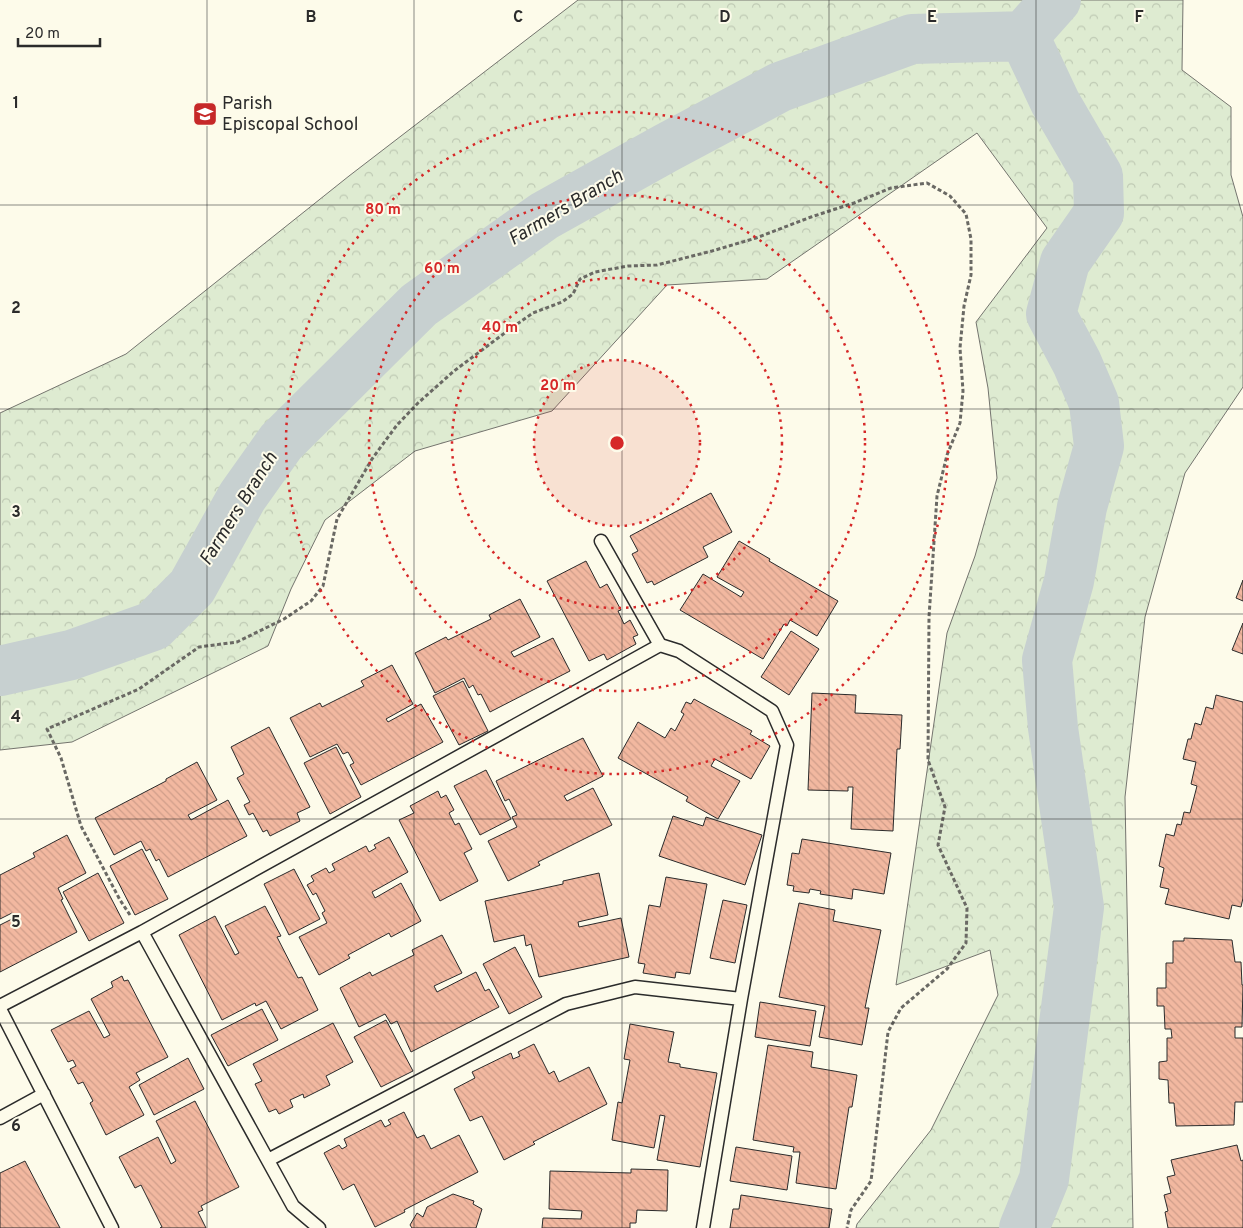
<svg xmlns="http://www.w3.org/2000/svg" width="1243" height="1228" font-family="Overpass,sans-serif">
<defs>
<pattern id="forest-crowns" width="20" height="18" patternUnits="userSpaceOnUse" patternTransform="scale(1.25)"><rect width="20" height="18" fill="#deebd1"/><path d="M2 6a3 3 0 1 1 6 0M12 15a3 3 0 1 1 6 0" fill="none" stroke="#bfcab4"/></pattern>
<pattern id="building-back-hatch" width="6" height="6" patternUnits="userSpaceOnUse" patternTransform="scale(1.25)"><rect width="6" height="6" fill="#f2b8a0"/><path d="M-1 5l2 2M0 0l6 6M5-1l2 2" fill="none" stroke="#d09e8a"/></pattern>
</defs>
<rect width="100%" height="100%" fill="#fdfbea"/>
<path fill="url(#forest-crowns)" stroke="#74746e" d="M578,0h605l-1,70 49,37v68l12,42v170l-58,86 -40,144 -20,180 8,431h-277l1,-4 74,-94 67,-135 -8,-45 -94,35 51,-352 28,-77 22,-78 -9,-90 -12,-66 71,-94 -70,-95 -210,146 -100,6 -115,126 -137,40 -90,69 -34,69 -23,57 -196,96 -72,8v-337l126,-59 223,-178z"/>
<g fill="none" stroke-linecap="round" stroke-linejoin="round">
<path stroke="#c7d0d0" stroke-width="50" d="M1024,36l31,66 43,74 1,37 -34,49 -14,52 26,49 17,40 5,43 -17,61 -13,74 -22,79 6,68 26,179 -35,272 -20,49
M0,671l71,-16 82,-29 39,-39 50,-90 39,-55 138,-137 125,-89 122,-68 114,-61 132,-48 112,-3 32,-36"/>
</g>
<path fill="url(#building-back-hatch)" stroke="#2b2b2b" d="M711,493l21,39 -29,15 5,10 -54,28 -2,-4 -5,2 -15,-29 6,-3 -8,-15z
M739,541l31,18 -1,2 69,40 -21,35 -27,-16 -3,6 -3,-2 -21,35 -83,-49 23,-36 38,23 3,-5 -27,-15z
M586,561l14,27 7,-4 14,26 -3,1 6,13 6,-4 8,15 -5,2 3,7 -29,16 -3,-6 -15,7 -42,-80z
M1243,580v21l-7,-3z
M520,599l20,38 -29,15 3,5 39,-19 17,33 -80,41 -9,-18 -3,1 -5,-10 -4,3 -5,-10 -29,15 -20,-40 31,-16 2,3 43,-21 -2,-4z
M1243,623v31l-11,-4z
M791,631l28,18 -30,46 -28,-18z
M392,665l21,39 -27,15 2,3 33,-18 22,38 -82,43 -11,-20 4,-2 -6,-11 -5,2 -6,-10 -27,13 -20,-39 30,-15 2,4 42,-21 -3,-5z
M463,681l25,50 -29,14 -26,-49z
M812,693l44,2 -1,18 47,2 -2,34h-3l-4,82 -42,-2 2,-42h-5v4l-40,-1z
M1216,695l27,7v196l-2,9 -9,-2 -3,14 -64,-15 4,-15 -9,-2 4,-19 -5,-2 7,-32 8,2 3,-12 4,1 3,-13 6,1 7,-27 -6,-2 5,-22 -13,-3 5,-20h3l4,-16 6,2 5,-18 7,2z
M694,699l58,32 -2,3 20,12 -19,33 -36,-20 -4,7 29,15 -22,38 -32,-18 2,-4 -70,-39 20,-36 27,16 6,-10 4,3 9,-17 -3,-2 5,-10 5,2z
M269,727l41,80 -13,6 3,8 -30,15 -3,-6 -4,2 -10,-19 -4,2 -5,-10 6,-3 -13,-24 7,-4 -13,-27z
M583,738l20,38 -39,20 3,5 26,-13 19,37 -74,37 2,3 -32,16 -20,-40 29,-14 -5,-10 5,-2 -8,-16 -4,2 -9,-20z
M336,747l25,50 -31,17 -26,-51z
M197,762l20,38 -29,15 3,5 37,-20 19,36 -79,41 -9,-18 -3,2 -6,-12 -4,2 -5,-10 -27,14 -19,-37 71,-37v-2z
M486,770l25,49 -31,16 -26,-49z
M438,791l3,7 5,-3 8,15 -5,3 6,12 4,-2 13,26 -8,4 14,28 -38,20 -41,-81 15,-7 -4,-7z
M673,816l30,10 3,-9 56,18 -17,50 -86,-29z
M67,835l19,38 -28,15 5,11 -2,1 16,32 -77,40v-47l14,-7 -2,-5 -12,6v-44l35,-18 -2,-4z
M389,837l19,35 -36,20 3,6 26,-15 20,38 -30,16 -2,-4 -41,22 2,3 -31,17 -20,-38 28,-14 -5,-10 3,-2 -9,-18 -3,2 -6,-10 7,-4 -3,-5 15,-8 3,5 6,-3 -3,-6 34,-18 3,6 7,-4 -2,-3z
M802,839l89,14 -7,41 -31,-5 -1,10 -32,-5 1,-3 -11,-2 -1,4 -16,-2 1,-5 -7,-1 5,-32 7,1z
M142,849l26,50 -33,16 -25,-49z
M294,869l26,50 -31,16 -25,-51z
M98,873l26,50 -35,18 -26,-49z
M599,873l9,42 -30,7 1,5 42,-9 8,39 -90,20 -8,-33 -5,2 -2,-11 -30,7 -9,-41 78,-17v-3z
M666,877l41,7 -17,90 -14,-2 -1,6 -32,-5 2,-9 -7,-1 11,-58 11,2z
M723,900l24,5 -12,58 -25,-5z
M799,903l36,7 -2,11 48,9 -16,78h4l-7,37 -43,-8 6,-31 -46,-9z
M265,906l16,30 -4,1 21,41 4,-1 16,33 -37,19 -15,-28 -10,5 -1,-3 -33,17 -43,-85 36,-19 20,39 4,-2 -14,-27z
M442,935l20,38 -28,13 3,6 39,-20 9,19 4,-2 10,18 -88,45 -14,-31 -6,3 -6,-10 -26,13 -19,-39 30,-16 2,4 42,-21 -2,-5z
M1184,938l48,2 3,22h6l1,23h1l-1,42h-7v11h8v64h-8l-1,23 -58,1 -2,-23h-5l-1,-23 -9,-1v-17l8,-1v-23h5l-1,-9h-6l-1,-23h-7v-18h9v-25h7v-22h11z
M515,947l27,50 -33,17 -26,-50z
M122,976l2,5 4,-1 40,77 -32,16 4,7 -11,7 15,28 -38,20 -16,-32 3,-2 -10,-19 -5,2 -8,-15 6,-3 -3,-6 -5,2 -17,-32 38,-19 15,27 6,-3 -19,-36 22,-12 -2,-5z
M760,1002l56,9 -6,35 -55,-9z
M262,1009l16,31 -50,26 -17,-31z
M386,1020l27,51 -32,16 -27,-50z
M333,1023l20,39 -27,14 4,9 -26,13 -1,-4 -13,6 3,7 -14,7 -3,-5 -7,3 -14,-28 7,-3 -9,-17z
M630,1024l44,8 -6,30 12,2v3l37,6 -17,94 -43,-7 8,-44 -5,-1 -6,33 -42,-8 6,-38 4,1 8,-43 -6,-1z
M534,1044l15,30 5,-3 5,11 30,-15 18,37 -74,38 2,2 -31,16 -22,-44 -12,5 -16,-32 21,-11 -3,-6 39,-19 2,6 7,-3 -2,-4z
M768,1045l45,7 -2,15 46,8 -5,32h-3l-13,82 -40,-6 4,-31h-7l1,-5 -41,-7z
M188,1058l16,31 -50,26 -15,-30z
M195,1101l44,86 -38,19 2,4 -5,2 8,16h-46l2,-1 -21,-42 -6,3 -16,-31 39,-20 13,27 5,-3 -20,-40z
M404,1112l13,26 7,-3 7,14 28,-14 19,37 -74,38 1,2 -30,15 -21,-43 -11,6 -19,-37 15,-8 3,4 5,-3 -3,-7 37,-19 4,7 6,-3 -3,-4z
M1237,1145l4,16 2,-1v68h-75l-3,-16 3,-1 -4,-16 7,-2 -4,-16 8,-2 -4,-15z
M736,1147l56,9 -5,34 -57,-9z
M25,1161l35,67h-60v-55z
M631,1169l37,1 -1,41 -30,-1 -1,13h-6v5h-88l1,-10 38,1 1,-8 -33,-2 1,-38 81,2z
M453,1194l21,7 -1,3 9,5 -6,19h-64l-2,-3 7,-12 6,4 4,-10z
M741,1195l91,14 -3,19h-99l3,-19h6z"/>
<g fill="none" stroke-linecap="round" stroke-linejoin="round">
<defs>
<path id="service" d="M601,541l59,104
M0,1006l142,-74
M0,1009l112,219
M0,1118l44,-24
M268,1160l298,-156 69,-17 106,12
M319,1228l-26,-22 -151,-274 518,-287 19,6 93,60 15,34 -46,254 -38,229"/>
</defs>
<use href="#service" stroke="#2b2b2b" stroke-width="15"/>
<path stroke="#6a6964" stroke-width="3" stroke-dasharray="4 2.5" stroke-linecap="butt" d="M130,915l-10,-15 -39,-74 -20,-68 -14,-29 92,-40 60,-42 38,-5 47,-23 27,-18 12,-15 14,-67 35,-60 25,-34 21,-22 36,-32 56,-42 23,-16 29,-11 11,-8 7,-15 15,-7 33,-6 29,-1 55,-14 44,-13 55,-21 43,-14 37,-15 36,-5 23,13 16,18 5,25v36l-7,31 -4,42 3,43 -3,32 -13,32 -10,41 -8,121 -1,143 17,47 -7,38 29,63 -1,35 -19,26 -46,39 -13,24 -17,149 -20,29 -4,18"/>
<use href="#service" stroke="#fdfbea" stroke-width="12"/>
</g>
<path fill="none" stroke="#2b2b2b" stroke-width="1" stroke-opacity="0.55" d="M207,0v1228M414,0v1228M622,0v1228M829,0v1228M1036,0v1228M0,205h1243M0,409h1243M0,614h1243M0,819h1243M0,1023h1243"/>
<circle cx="617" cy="443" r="83" fill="#d62828" fill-opacity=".12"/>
<g fill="none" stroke="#d62828" stroke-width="2.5" stroke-dasharray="2.5 5">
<circle cx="617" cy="443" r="83"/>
<circle cx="617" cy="443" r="165"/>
<circle cx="617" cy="443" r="248"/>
<circle cx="617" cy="443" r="331"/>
</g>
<defs>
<symbol id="school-square" viewBox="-11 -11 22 22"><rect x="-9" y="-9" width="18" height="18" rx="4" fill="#c62828" stroke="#fdfbea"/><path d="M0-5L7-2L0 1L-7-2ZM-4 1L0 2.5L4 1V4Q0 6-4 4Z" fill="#fff"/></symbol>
</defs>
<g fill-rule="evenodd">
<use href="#school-square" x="191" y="100" width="28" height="28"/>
</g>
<g text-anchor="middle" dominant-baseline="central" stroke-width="4" stroke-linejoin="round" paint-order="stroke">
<g font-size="18" fill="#2b2b2b" stroke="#fdfbea" text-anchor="start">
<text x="222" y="104">Parish<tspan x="222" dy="21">Episcopal School</tspan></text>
</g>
<g font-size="19" font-style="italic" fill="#2b2b2b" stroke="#fdfbea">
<text transform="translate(566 208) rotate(-31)">Farmers Branch</text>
<text transform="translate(239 509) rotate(-58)">Farmers Branch</text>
</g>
</g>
<g font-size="16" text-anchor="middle" font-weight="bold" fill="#2b2b2b" stroke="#fdfbea" stroke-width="4" stroke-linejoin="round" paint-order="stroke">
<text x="311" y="22">B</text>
<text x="518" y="22">C</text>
<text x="725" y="22">D</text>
<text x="932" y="22">E</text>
<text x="1139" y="22">F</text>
<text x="16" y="108">1</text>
<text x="16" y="313">2</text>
<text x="16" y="517">3</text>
<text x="16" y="722">4</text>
<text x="16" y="927">5</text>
<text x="16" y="1131">6</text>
</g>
<circle cx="617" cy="443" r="8" fill="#d62828" stroke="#fdfbea" stroke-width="2.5"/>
<g font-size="15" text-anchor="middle" font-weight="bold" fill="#d62828" stroke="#fdfbea" stroke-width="4" stroke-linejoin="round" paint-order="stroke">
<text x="383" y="214">80 m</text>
<text x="442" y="273">60 m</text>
<text x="500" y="332">40 m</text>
<text x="558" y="390">20 m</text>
</g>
<path d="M18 38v8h82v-8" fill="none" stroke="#2b2b2b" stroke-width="2.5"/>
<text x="25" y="38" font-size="15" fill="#2b2b2b" stroke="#fdfbea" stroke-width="4" paint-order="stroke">20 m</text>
</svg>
